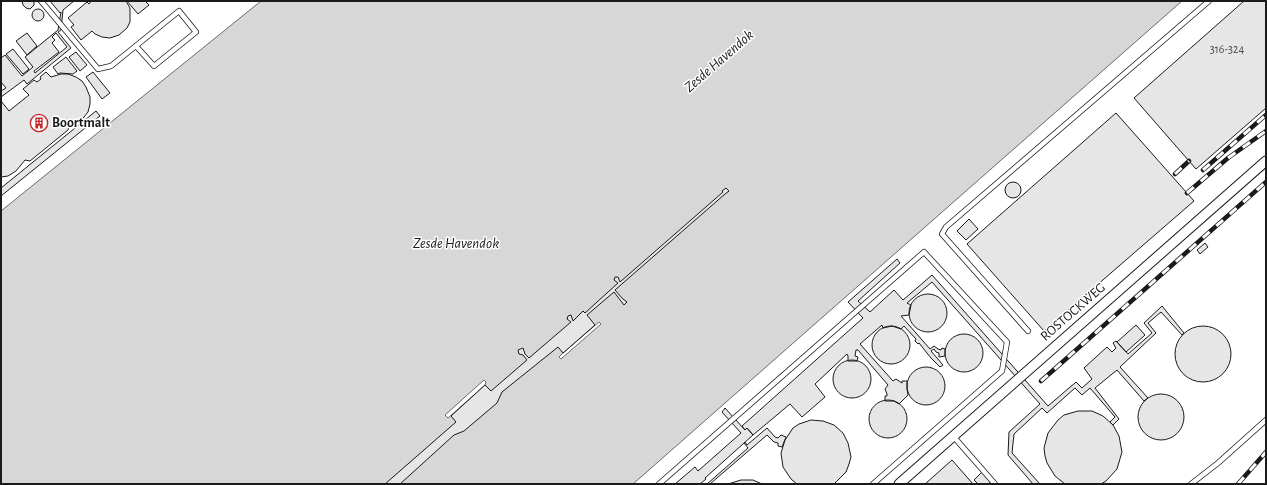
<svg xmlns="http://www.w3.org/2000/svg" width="1267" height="485" font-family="'Alegreya Sans',sans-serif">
<rect width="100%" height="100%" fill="#fff"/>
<path fill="#d7d7d7" stroke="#6a6a6a" d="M261,1h921l-549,483h-632v-273z"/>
<path fill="#fff" stroke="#6a6a6a" d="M599,322l2,2 -40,35 -2,-2 4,-4z
M484,380l2,2 -1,3 -37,33 -3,-3z"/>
<path fill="#e6e6e6" stroke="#1a1a1a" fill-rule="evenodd" d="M22,1h12v4l-4,4 -4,-1 -3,-3z
M50,1h24l-11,9 -2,20 -3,2 13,16 -44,36 -3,-4 -23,17v-6l5,-3 -5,-6v-24l4,-3 17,21 11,-9 -8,-10 33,-27 3,-18 -1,1zM56,33l11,14 -32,26 -1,-2 25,-19 -7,-9 3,-3 -3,-3z
M91,1h35l4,7v14l-3,6 -8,7 -9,3 -8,-1 -7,-3 -3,-3 -11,9 -10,-13 3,-2 -6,-7 19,-16 2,2z
M127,1h20l-1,1 3,3 -11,9z
M1244,1h22v107l-70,61 -62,-71z
M32 15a6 6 0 1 1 12 0a6 6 0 1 1-12 0Z
M27,33l10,13 -10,9 -11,-14z
M13,49l16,20 -6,5 -17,-20z
M76,52l11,13 -7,6 -11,-14z
M66,57l11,14 -4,3 -13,-1 -2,1 -5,-7z
M46,72l5,5 10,-3h7l8,3 6,4 4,6 4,10v7l-2,8 -8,10 -11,5 -1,3 -38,31 -5,-1 -9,11 -8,5 -7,1v-76l8,10 20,-16 -6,-6 11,-9 3,2 4,-3 -1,-2z
M93,72l17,21 -8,6 -16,-22z
M96,111l4,5 -99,80v-8z
M1116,113l78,88 -150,130 -77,-87z
M1005 190a8 8 0 1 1 16 0a8 8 0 1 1-16 0Z
M726,188l3,3 -4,3 -110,96 8,9 4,3 -3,3 -10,-13 -27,23 8,10 -32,28 -5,-6 -56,45 -5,11 -33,28 -10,4 -54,49h-15l71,-62 -5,-6 34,-31 6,6 36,-31 -4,-5 -4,-1 -1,-4 5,-2 2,6 4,4 42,-36 -4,-3 1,-3 3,-1 2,6 10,-10 2,2 33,-30 -4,-3 1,-3h3l2,5 103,-90 -1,-1z
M969,219l9,10 -12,11 -9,-9z
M1205,243l3,4 -8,7 -3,-4z
M897,259l3,4 -42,38 12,11 24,-22 9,10 29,-25 116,131 28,-24 6,6 10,-9 -8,-11 23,-21 5,5 4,-4 -3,-5 3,-2 12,13 24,-21 -8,-10 18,-17 22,27 -2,2 -21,-23 -13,11 8,10 -36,34 28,31 -4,3 -27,-31 -22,18 24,31 -6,6 -3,-3 5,-5 -25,-29 -8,7 -7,-7 -28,25 -5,-5 -28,26 -2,19 28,31h-7l-25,-29 1,-23 31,-28 -108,-122 -25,21 4,2 -2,10 -8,1 29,33 4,-3 4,3 3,1 1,-2 3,1v7l-6,1v-4l-3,-1 -2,-3 -3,2 12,14 -3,2 -9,-9 -12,-15 -1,1 -3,-3 1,-2 -12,-13 -3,3 -9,-3 -9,2 -1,-3 -22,19 33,37 3,-2 6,4v-2h5v8l1,6 -9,9 -5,-3h-9v-5h2v-2l-2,-5 3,-4 -30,-35h-2l-1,6 3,1 -1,4h-9v-5l-1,-2 -32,30 10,13 -23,20 -12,-13 -37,31 -6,-7 -2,2 -3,-4 121,-108 -15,-16z
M909 313a19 19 0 1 1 38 0a19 19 0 1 1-38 0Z
M1136,325l9,10 -19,17 -9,-10z
M1175 354a28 28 0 1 1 56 0a28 28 0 1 1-56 0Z
M872 345a19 19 0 1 1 38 0a19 19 0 1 1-38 0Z
M945 353a19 19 0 1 1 38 0a19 19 0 1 1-38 0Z
M833 379a19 19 0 1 1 38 0a19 19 0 1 1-38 0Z
M907 386a19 19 0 1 1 38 0a19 19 0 1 1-38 0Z
M1138 417a23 23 0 1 1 46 0a23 23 0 1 1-46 0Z
M869 419a19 19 0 1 1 38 0a19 19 0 1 1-38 0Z
M725,408l20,22 2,-2 6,7 -48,43 1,1 -6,5h-25l20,-17 3,4 43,-38 -19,-21z
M1078,411h14l11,5 10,9 6,11 3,16 -5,17 -11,12 -5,3h-36l-10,-8 -8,-13 -2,-7 -1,-8 4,-15 10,-13 6,-5z
M811,420l12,1 11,4 9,8 5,10 3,14 -2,7 -3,8 -12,12h-37l-6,-5 -8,-12 -2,-14 4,-13 8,-12 6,-4z
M767,428l8,9 3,1 3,-3 5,2 -4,10 -4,-1v-3l-4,-1 -7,-7 -57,49h-3l41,-36 -4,-5 1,-1 2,3z
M952,460l21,24h-48z
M983,471l9,10 -4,3h-10l-4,-4z
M741,480h12l9,4h-34z"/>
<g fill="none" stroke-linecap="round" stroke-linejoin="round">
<defs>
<path id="lane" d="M41,1l57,68 13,-3 68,-55 17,21 -42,34 -18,-20
M1028,331l-86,-97 4,-7 263,-226
M953,436l42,48
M659,484l265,-232 83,90 -5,29 -129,113
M1191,484l27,-21 48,-43"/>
<path id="street" d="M899,484l367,-323"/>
</defs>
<use href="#lane" stroke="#1a1a1a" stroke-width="6"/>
<use href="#street" stroke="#1a1a1a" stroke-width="11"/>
<use href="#lane" stroke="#fff" stroke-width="4.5"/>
<use href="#street" stroke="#fff" stroke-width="9"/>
<defs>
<path id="rail" d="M1203,170l63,-55
M1175,174l14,-13
M1187,193l41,-35 38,-27
M1041,381l225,-199
M1238,484l28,-32"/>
</defs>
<use href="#rail" stroke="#1a1a1a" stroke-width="4.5"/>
<use href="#rail" stroke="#fff" stroke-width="3" stroke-dasharray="9" stroke-linecap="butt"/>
</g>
<defs>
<symbol id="building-ring" viewBox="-11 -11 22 22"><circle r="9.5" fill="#fff" stroke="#c62828" stroke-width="1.5"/><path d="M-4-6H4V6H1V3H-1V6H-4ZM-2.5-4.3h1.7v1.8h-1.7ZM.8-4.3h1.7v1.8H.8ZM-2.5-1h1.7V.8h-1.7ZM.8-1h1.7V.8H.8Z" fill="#c62828"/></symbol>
</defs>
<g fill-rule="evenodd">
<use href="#building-ring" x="29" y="113" width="20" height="20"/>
</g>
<g text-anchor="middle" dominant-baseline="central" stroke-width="3" stroke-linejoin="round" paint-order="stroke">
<g font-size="12" fill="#4d4d4d">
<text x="1227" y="49">316-324</text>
</g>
<g font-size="14" font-weight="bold" fill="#1a1a1a" stroke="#fff" text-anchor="start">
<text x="52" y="123">Boortmalt</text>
</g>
<g font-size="14" fill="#1a1a1a" stroke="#fff">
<text transform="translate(1073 312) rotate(-41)">ROSTOCKWEG</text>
</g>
<g font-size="15" font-style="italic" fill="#1a1a1a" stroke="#fff">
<text transform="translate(719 61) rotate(-41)">Zesde Havendok</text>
<text x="456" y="243">Zesde Havendok</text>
</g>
</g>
<rect width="1267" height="485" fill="none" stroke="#1a1a1a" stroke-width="4"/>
</svg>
